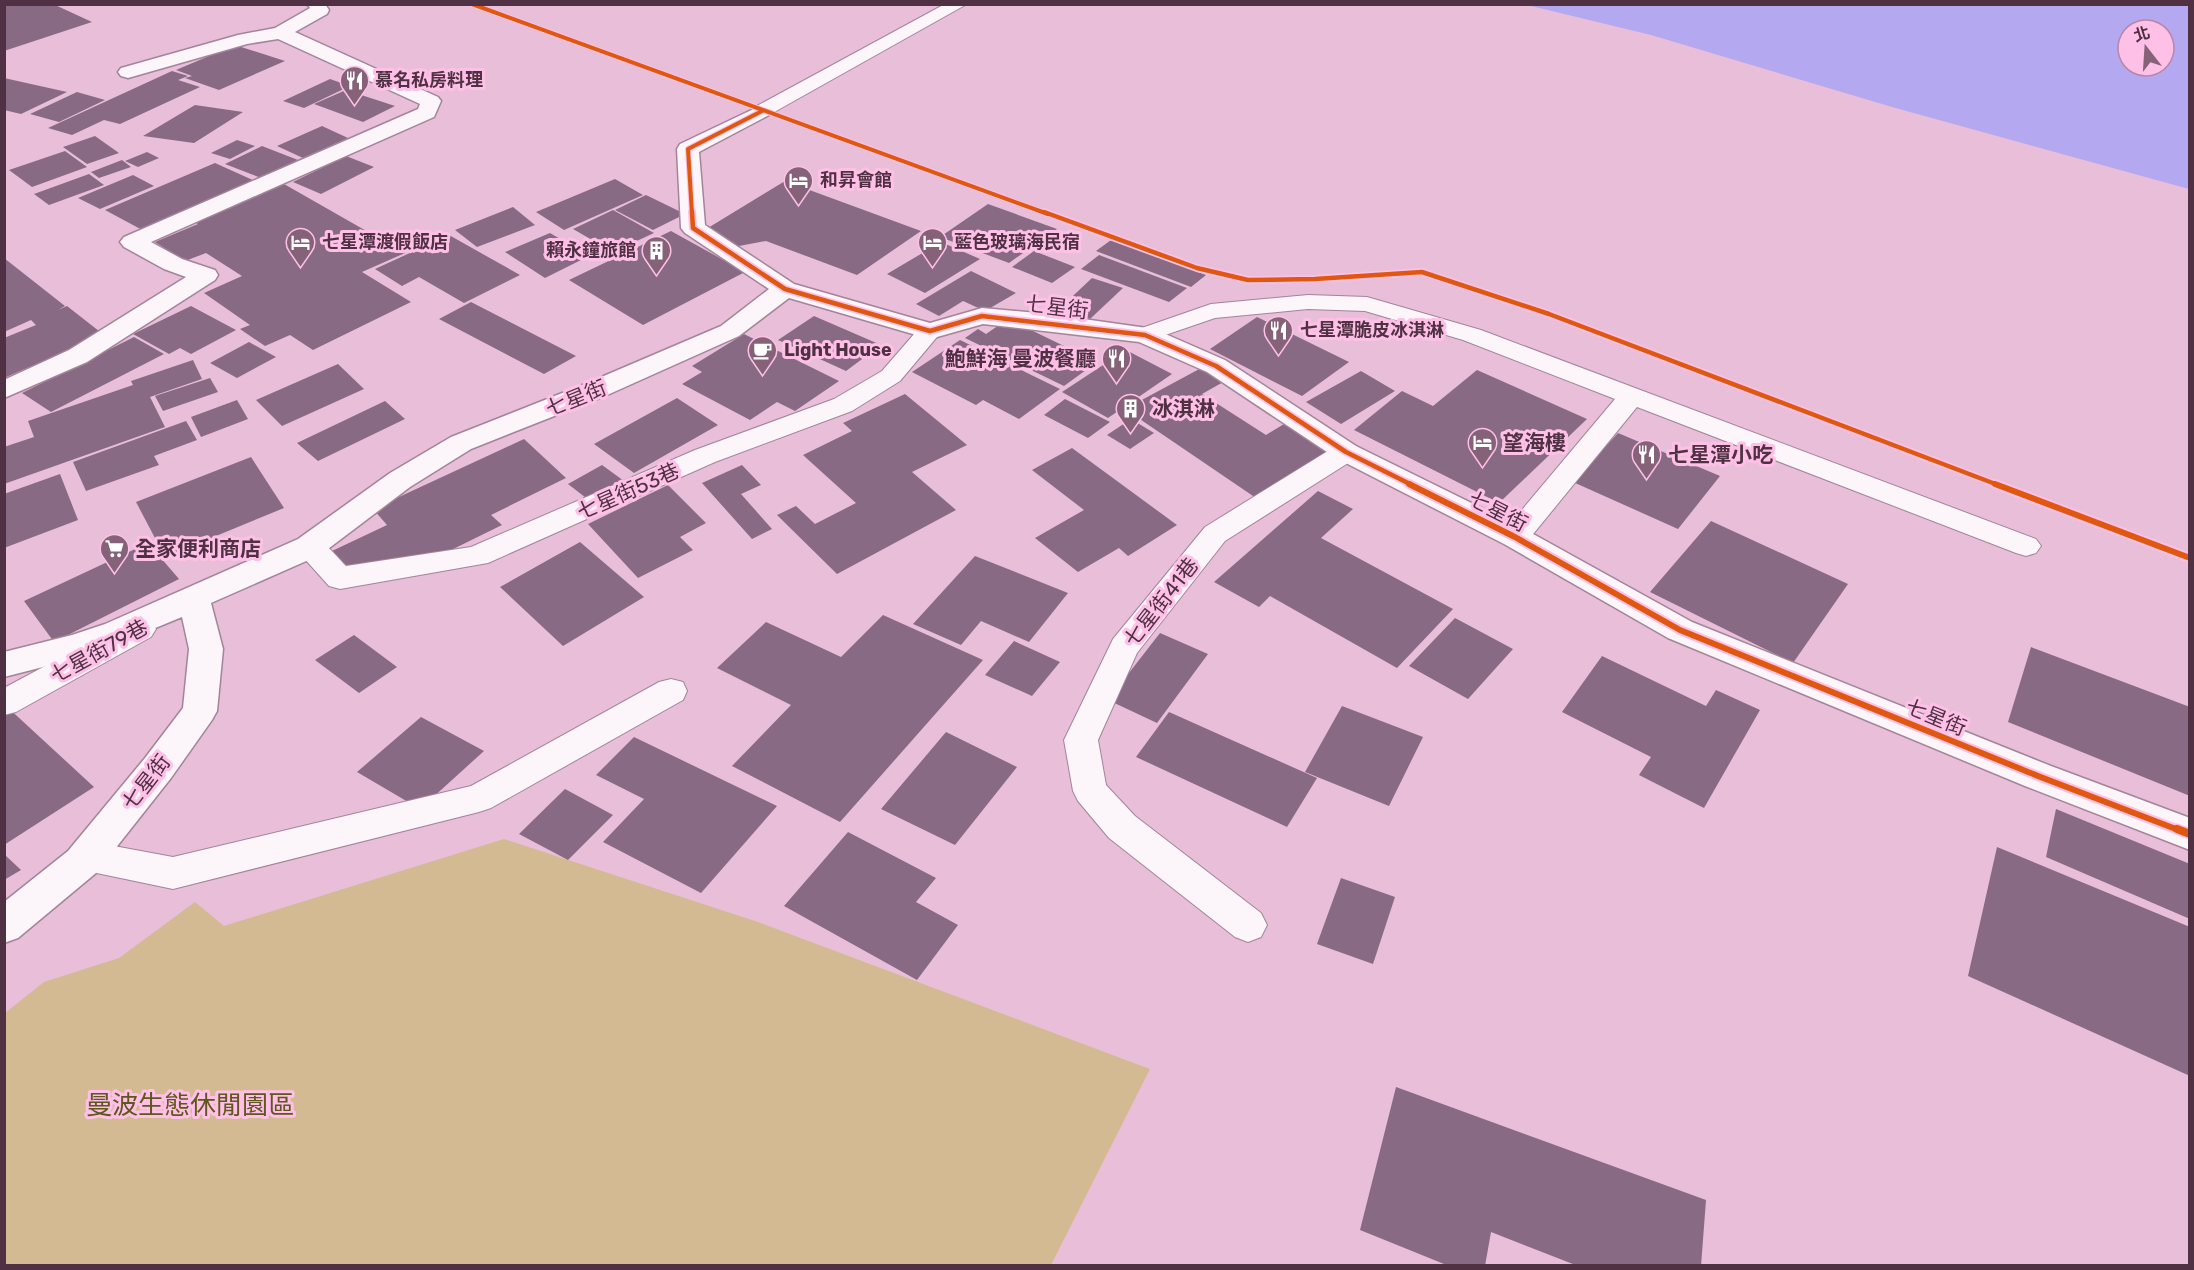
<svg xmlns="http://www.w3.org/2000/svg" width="2194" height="1270" font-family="Rubik,'Noto Sans TC',sans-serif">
<rect width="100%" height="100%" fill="#e8bed9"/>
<path fill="#d4ba93" d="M504,839l254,83 392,147 -99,196h-1046v-252l39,-31 75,-24 76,-56 29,24z"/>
<path fill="#b4a8f1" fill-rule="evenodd" d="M1527,5h662v184l-297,-82 -241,-72zM2128,30h36v36h-36z"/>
<path fill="#896a85" d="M4,4h49l39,18 -88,29z
M235,45l50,16 -66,29 -34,-12 7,-2 -16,-6z
M172,71l16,5 -10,4 22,7 -80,37 -16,-4 -32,15 -24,-7z
M4,78l63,14 -46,22 -17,-4z
M330,79l20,7 -46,22 -21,-7z
M346,90l49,16 -32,16 -49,-18z
M77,92l28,8 -46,22 -29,-8z
M195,105l48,7 -49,31 -51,-7z
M322,126l26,12 -45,20 -26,-12z
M95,136l24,17 -32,11 -24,-17z
M237,140l18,6 -25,13 -19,-6z
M262,146l36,14 -37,18 -36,-14z
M65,151l22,16 -55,20 -23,-17z
M147,152l12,6 -21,9 -13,-6z
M346,156l28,11 -53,27 -28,-12z
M122,160l9,7 -32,11 -8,-6z
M215,163l42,19 -111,50 -41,-22z
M89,174l15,11 -55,20 -15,-11z
M133,175l21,11 -54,23 -22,-11z
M615,179l28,16 -79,35 -28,-18z
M785,181l136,50 -64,44 -91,-34 -27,5 -36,-15z
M284,184l121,69 -43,19 49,30 -98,48 -23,-15 -25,11 -25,-17 10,-4 -46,-32 38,-17 -36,-23 -21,8 -30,-19 43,-18 -5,-3z
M646,195l39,19 -32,16 -38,-20z
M988,204l69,25 -48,34 -69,-26z
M513,207l22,18 -58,22 -22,-17z
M613,210l41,23 -41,19 -40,-23z
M671,231l74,41 -102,53 -74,-45z
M550,233l39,23 -44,22 -40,-26z
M449,235l71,40 -56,28 -45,-26 -17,9 -27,-17z
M1111,240l95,35 -15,12 -95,-36z
M941,242l39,17 -55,34 -38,-19z
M1034,251l41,16 -23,16 -40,-16z
M1099,255l88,33 -18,14 -88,-33z
M4,258l61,48 -7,4 9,-4 37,29 -100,43v-40l32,-13 -5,-5 -27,12z
M971,271l45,22 -31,18 -22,-10 -24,15 -23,-12z
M1092,278l31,10 -33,31 -31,-10z
M471,302l105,54 -32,18 -105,-55z
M191,306l45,24 -45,24 -11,-6 -11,6 -36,-20z
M814,316l67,29 -35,26 -68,-31z
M1257,317l92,45 -47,34 -92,-47z
M1008,319l89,43 -33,24 -99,-48 13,-9 8,5z
M744,334l95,47 -44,30 -18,-9 -27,18 -68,-36 20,-12 -10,-6z
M134,337l30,17 -113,58 -29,-19z
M960,340l100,49 -41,30 -36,-19 -7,5 -64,-33z
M249,342l27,15 -39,21 -27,-15z
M1126,350l46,24 -64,44 -46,-26z
M193,360l9,19 -52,18 15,30 -161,57v-37l30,-10 -6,-16 105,-36 -2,-4z
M338,364l26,25 -82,37 -26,-26z
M1203,367l22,14 -23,13 64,41 23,-14 45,29 -78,48 -131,-89z
M1477,370l110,49 -88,84 -145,-73 48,-39 31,15z
M1361,371l34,20 -54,33 -35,-22z
M210,378l8,14 -55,19 -8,-15z
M905,394l62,51 -55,27 44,38 -119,64 -60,-59 19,-9 19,18 41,-21 -53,-48 49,-24 -9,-8z
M677,398l41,27 -84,48 -40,-29z
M1065,399l45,23 -22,16 -44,-23z
M237,400l11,19 -47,18 -10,-20z
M385,401l20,18 -87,42 -21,-18z
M1131,419l23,14 -24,16 -23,-14z
M186,421l11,19 -43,16 5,9 -73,26 -13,-29z
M1618,433l102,43 -42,53 -105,-47z
M524,439l42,39 -75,37 11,10 -63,31 -92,14 -15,-19 55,-26 -14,-16z
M1072,448l105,77 -49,31 -9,-8 -41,24 -43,-34 49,-28 -52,-40z
M251,457l33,51 -119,49 -29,-55z
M602,465l22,16 -34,20 -22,-17z
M742,465l19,20 -20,9 31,35 -20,10 -50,-56z
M60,474l18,46 -74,28v-54z
M668,485l38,38 -26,14 13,13 -55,28 -50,-54z
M1318,491l35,18 -32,29 132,71 -56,59 -127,-72 -11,11 -45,-25z
M1711,521l137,63 -55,79 -143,-71z
M580,542l64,55 -81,49 -63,-59z
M148,543l31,36 -125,63 -30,-41z
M975,556l93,37 -39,49 -48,-21 -20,24 -48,-21z
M883,615l100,45 -143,162 -108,-56 59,-61 -74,-37 49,-46 75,35z
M1455,618l58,31 -45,50 -59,-33z
M1160,633l48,21 -51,69 -49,-23z
M354,635l43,32 -38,26 -44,-33z
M1014,641l46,21 -28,34 -47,-21z
M2031,647l159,60v89l-182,-74z
M1602,656l104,50 10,-16 44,20 -56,98 -65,-33 12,-18 -89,-45z
M4,704l90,83 -90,58z
M1342,706l81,31 -34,69 -84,-34z
M1169,712l148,66 -30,49 -151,-70z
M421,717l63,34 -64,58 -63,-37z
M946,732l71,35 -62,78 -74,-36z
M634,737l143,69 -76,87 -98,-51 41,-43 -48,-24z
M565,789l48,26 -45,45 -49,-26z
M2056,809l134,55v55l-144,-62z
M848,832l88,46 -20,24 42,23 -41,55 -133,-74z
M1997,847l193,80v149l-222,-100z
M4,854l17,16 -17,10z
M1341,878l54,19 -22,67 -56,-20z
M1396,1087l310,113 -5,66h-123l-87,-34 -6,34h-36l-89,-36z"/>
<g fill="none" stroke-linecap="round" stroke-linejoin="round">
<defs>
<path id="lane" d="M945,4h22l-198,111h-14l-3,-4 3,-4z
M1308,295l59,2 114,33 555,209 5,7 -5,7 -10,3 -10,-3 -379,-146 -112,137 -10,3 -10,-3 -5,-7 5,-7 110,-131 -152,-59 -98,-29 -57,-2 -93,9 -70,24 -9,-2 -3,-5 3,-5 75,-26z
M930,324l9,2 3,5 -42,50 -48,30 -137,51 -227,101 -148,26 -11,-3 -35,-39 5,-7c22,-6 33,12 47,26l125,-19 224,-97 139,-51 48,-28 39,-45z
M1346,443l10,3 4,6 -4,6 -131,83 -88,112 -39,87 8,45 29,31 126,97 6,12 -6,12 -13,5 -13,-5 -126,-99 -31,-37 -5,-10 -9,-51 49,-101 92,-112 131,-81z
M140,618l11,3 5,8 -5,8 -135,75 -12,3v-27l125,-67z
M671,679l12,3 4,9 -4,9 -192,108 -12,4 -306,77 -86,-18 -13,-4 -5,-11 5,-11 13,-4 86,16 298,-71 188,-104z"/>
<path id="street" d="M307,4h18l4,6 -2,4 -32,18 143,65 3,4 -7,16 -283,125 31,17 33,11 3,5 -3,5 -128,82 -83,36v-18l65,-30 117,-73 -22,-8 -40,-22 -4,-5 4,-5 294,-128 2,-5 -142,-65 -31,5 -119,34 -7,-2 -3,-4 3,-4 117,-33 37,-7 35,-20z
M762,105l7,2 3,4 -3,4 -70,37 6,73 89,59 136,39 52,-15 66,6 106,15 71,31 131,86 170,84 166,92 359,144 139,52v32l-165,-64 -357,-148 -164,-94 -168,-86 -129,-86 -68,-30 -156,-18 -53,15 -141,-41 -50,38 -134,60 -134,53 -61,38 -90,68 -109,48 12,46 -6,62 -5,9 -41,58 -75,95 -78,65 -14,5v-41l64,-51 77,-93 38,-50 6,-59 -7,-32 -92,38 -86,22v-25l68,-17 33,-11 193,-85 92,-66 61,-36 134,-53 136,-58 48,-37 -84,-56 -4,-5 -4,-79 3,-5z"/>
</defs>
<use href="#lane" stroke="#a38498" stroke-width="2"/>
<use href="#street" stroke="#a38498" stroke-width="3"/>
<use href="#lane" fill="#fcf5f9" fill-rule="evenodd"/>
<use href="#street" fill="#fcf5f9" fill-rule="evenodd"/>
<defs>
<path id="cycleway-far3" d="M472,4l576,210
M692,214l-4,-65 74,-38"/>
<path id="cycleway-far2" d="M692,212l1,16 92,61 145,42 52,-15 163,19 71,31 130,86 66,33
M1044,212l153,56 51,12 67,-1 107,-7 127,42 449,171"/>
<path id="cycleway-far1" d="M1409,484l106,53 165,93 358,146 143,55
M1995,484l195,74"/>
<path id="cycleway" d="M2177,829l13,5"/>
</defs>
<use href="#cycleway-far3" stroke="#fec0e6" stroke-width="6"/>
<use href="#cycleway-far2" stroke="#fec0e6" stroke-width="8"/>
<use href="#cycleway-far1" stroke="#fec0e6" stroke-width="10"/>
<use href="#cycleway" stroke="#fec0e6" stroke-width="11"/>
<use href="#cycleway-far3" stroke="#e0570f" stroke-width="4"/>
<use href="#cycleway-far2" stroke="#e0570f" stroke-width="4.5"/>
<use href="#cycleway-far1" stroke="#e0570f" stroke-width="6"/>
<use href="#cycleway" stroke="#e0570f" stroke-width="8"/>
</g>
<defs>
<symbol id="restaurant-pin" viewBox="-11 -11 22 30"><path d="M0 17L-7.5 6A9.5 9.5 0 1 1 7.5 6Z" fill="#856278" stroke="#fec0e6"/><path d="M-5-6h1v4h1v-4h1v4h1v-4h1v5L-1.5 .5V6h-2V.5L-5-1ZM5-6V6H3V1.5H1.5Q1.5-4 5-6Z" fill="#fff"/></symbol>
<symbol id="hotel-pin" viewBox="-11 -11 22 30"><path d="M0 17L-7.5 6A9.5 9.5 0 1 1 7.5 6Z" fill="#856278" stroke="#fec0e6"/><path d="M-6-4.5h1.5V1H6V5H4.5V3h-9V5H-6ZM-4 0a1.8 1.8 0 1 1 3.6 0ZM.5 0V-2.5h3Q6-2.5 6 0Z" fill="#fff"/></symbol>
<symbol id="building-pin" viewBox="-11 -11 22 30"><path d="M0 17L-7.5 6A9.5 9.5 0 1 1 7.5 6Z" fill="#856278" stroke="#fec0e6"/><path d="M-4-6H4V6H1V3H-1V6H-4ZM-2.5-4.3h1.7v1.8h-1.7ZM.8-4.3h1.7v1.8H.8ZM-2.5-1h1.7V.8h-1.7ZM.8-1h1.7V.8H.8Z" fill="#fff"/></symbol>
<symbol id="cafe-pin" viewBox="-11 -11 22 30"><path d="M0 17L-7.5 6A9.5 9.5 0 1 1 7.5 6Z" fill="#856278" stroke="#fec0e6"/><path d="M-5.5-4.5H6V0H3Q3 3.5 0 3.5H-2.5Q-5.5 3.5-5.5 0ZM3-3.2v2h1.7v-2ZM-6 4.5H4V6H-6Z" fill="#fff"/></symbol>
<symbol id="supermarket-pin" viewBox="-11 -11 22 30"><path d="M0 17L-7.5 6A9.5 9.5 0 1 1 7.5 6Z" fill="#856278" stroke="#fec0e6"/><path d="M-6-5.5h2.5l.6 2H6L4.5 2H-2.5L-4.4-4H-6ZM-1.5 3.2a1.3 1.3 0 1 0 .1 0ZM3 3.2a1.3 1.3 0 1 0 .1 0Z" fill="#fff"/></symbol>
</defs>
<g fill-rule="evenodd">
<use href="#restaurant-pin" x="338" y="64" width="33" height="45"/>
<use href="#hotel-pin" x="782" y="164" width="33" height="45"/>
<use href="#hotel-pin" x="284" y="226" width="33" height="45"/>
<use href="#hotel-pin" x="916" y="226" width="33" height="45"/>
<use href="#building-pin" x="640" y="234" width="33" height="45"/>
<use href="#restaurant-pin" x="1262" y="314" width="33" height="45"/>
<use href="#cafe-pin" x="746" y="334" width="33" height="45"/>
<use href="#restaurant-pin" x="1100" y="342" width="33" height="45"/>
<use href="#building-pin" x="1114" y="392" width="33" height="45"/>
<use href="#hotel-pin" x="1466" y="426" width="33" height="45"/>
<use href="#restaurant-pin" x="1630" y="438" width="33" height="45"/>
<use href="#supermarket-pin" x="98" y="532" width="33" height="45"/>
</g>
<g text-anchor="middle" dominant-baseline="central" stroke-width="6" stroke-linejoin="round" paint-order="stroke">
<g font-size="18" font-weight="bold" fill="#503144" stroke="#fec0e6" text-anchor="start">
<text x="375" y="80">慕名私房料理</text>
<text x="820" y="180">和昇會館</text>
<text x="322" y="242">七星潭渡假飯店</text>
<text x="954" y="242">藍色玻璃海民宿</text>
<text x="636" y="250" text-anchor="end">賴永鐘旅館</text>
<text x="1300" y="330">七星潭脆皮冰淇淋</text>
<text x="784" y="350">Light House</text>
</g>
<g font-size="21" fill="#503144" stroke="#fec0e6">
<text transform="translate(1057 307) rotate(7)">七星街</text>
<text transform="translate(576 398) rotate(-22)">七星街</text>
<text transform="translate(628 491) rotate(-24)">七星街53巷</text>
<text transform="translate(1498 511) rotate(27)">七星街</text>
<text transform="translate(1161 602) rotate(-52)">七星街41巷</text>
<text transform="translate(99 651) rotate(-29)">七星街79巷</text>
<text transform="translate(1936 717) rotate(22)">七星街</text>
<text transform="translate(146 782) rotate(-52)">七星街</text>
</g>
<g font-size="21" font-weight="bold" fill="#503144" stroke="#fec0e6" text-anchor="start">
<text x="1096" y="358" text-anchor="end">鮑鮮海 曼波餐廳</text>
<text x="1152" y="408">冰淇淋</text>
<text x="1503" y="442">望海樓</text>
<text x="1668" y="454">七星潭小吃</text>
<text x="135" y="548">全家便利商店</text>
</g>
<g font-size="26" fill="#5f571d" stroke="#fec0e6">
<text x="190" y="1105">曼波生態休閒園區</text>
</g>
</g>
<rect width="2194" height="1270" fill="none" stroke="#503144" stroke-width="12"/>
<g transform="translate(2146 48) rotate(343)"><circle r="28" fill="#fec0e6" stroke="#b887a5" stroke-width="1.5"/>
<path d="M0-4.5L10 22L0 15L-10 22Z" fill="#856278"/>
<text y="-9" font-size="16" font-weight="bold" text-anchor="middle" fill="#503144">北</text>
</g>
</svg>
